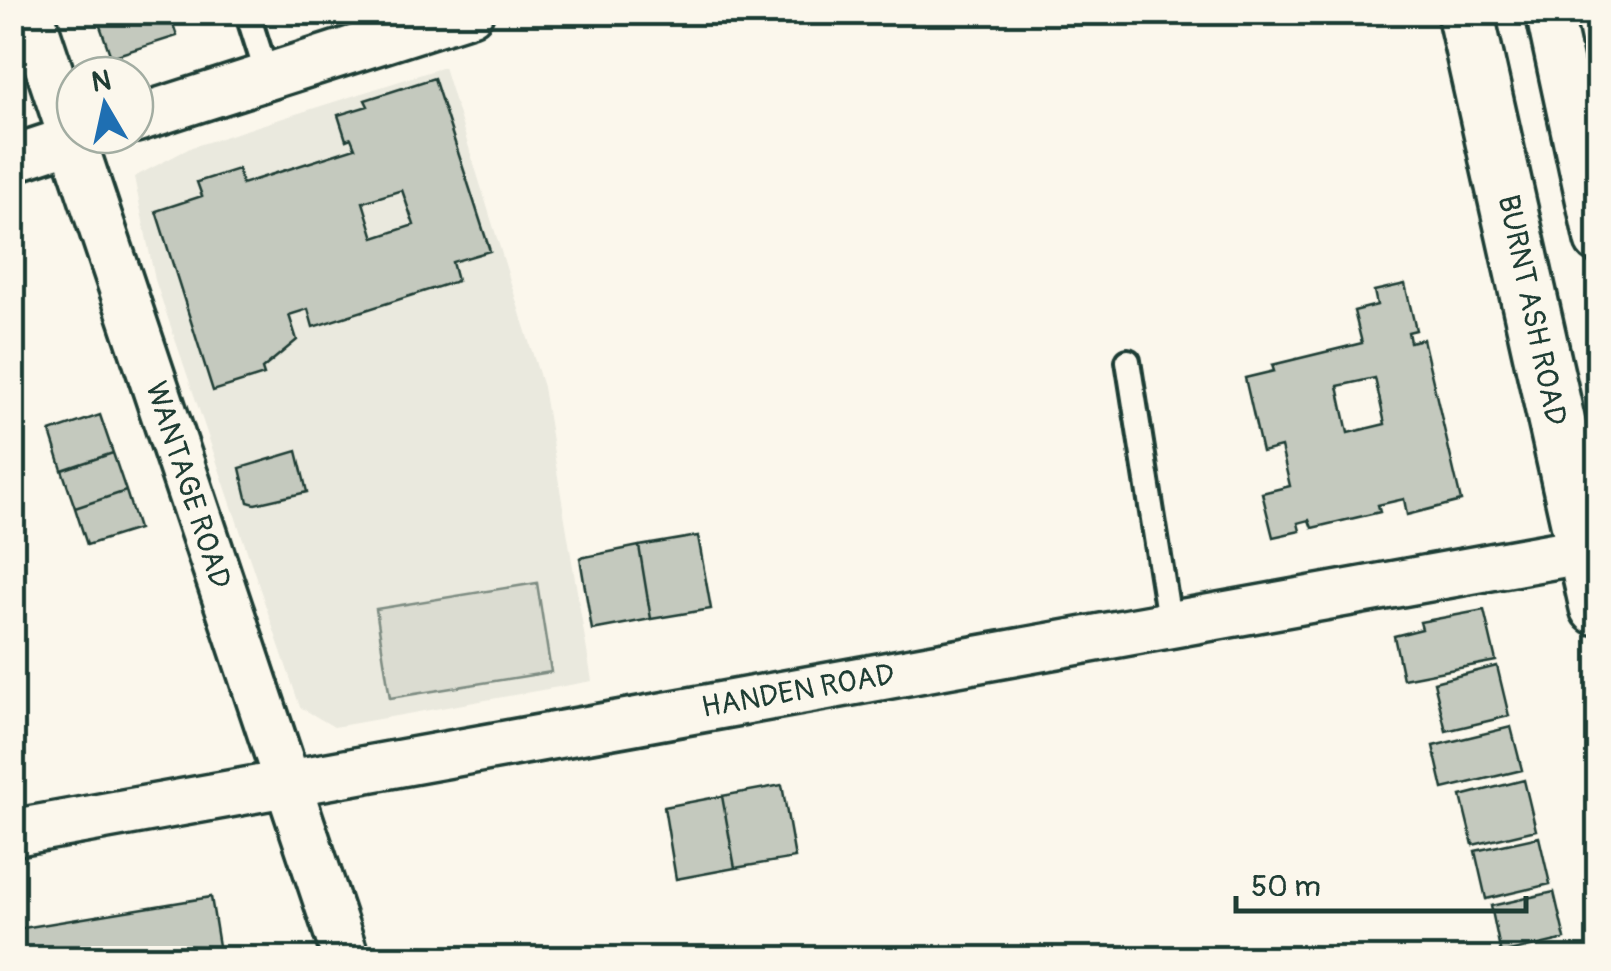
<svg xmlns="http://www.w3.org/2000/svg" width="1611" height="971" font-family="Pangolin,sans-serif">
<rect width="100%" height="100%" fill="#fbf7ec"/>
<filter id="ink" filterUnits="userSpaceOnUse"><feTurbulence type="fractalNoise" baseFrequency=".01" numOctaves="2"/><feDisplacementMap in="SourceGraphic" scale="20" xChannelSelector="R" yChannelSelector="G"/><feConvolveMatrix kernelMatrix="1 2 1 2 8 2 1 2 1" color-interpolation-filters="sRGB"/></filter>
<g filter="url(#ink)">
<path fill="#eae9de" d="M444,67l99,320 49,294 -258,46 -34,-20 -145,-427 -21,-103 58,-30z"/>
<path fill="#dbdcd1" stroke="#7d8c82" stroke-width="2.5" d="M537,583l14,89 -161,26 -14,-89z"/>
<path fill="#c4c9be" stroke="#1f3d34" stroke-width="2.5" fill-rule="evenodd" d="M130,12h39l8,24 -66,21 -12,-34z
M434,78l56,173 -38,11 5,19 -144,46 -5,-18 -19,6 8,25 -35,29 2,6 -51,16 -57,-180 46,-15 -5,-14 41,-13 4,15 113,-36 -4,-10 -5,2 -8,-25 30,-9 -3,-6zM402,190l12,35 -40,13 -11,-36z
M1405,284l11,46 -8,2 2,10 13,-3 38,162 -54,14 -3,-16 -26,6 2,7 -68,16 -3,-8 -11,3 2,8 -27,6 -11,-44 28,-7 -9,-39 -19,5 -17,-74 29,-7 -2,-6 90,-22 -8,-32 23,-6 -3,-14zM1375,378l10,46 -37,9 -10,-47z
M100,415l13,38 -51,17 -12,-38z
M297,451l10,41 -52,12 -7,-2 -8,-34z
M113,453l13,38 -51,17 -13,-38z
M126,491l12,38 -51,16 -12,-37z
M698,536l13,73 -60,10 -12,-73z
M639,546l12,73 -59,11 -12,-72z
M1484,610l12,51 -93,18 -9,-43 28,-7 -2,-7z
M1497,666l12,50 -63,15 -12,-49z
M1511,727l11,43 -79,19 -10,-43z
M1524,780l12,50 -63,15 -12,-49z
M782,785l13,73 -60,10 -13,-72z
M722,796l13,72 -59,11 -12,-72z
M1539,837l11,47 -64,15 -11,-48z
M1554,892l11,47 -64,15 -10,-48z
M211,897l10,61h-199l-5,-29z"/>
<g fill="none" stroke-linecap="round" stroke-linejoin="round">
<defs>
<path id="lane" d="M247,12l21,66
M1128,361l42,265"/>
<path id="street" d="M30,12l316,946
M1549,12l49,228
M135,119l335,-107
M12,159l73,-24
M12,833l1573,-283"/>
<path id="primary" d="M1465,12l133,595"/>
</defs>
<use href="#lane" stroke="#1f3d34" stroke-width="30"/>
<use href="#street" stroke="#1f3d34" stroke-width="52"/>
<use href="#primary" stroke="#1f3d34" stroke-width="62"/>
<use href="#lane" stroke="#fbf7ec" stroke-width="22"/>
<use href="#street" stroke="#fbf7ec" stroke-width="45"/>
<use href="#primary" stroke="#fbf7ec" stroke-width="55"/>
</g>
</g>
<g text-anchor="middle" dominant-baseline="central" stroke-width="8" stroke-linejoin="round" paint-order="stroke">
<g font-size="30" fill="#1f3d34" stroke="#fbf7ec">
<text transform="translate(1532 310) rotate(78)">BURNT ASH ROAD</text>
<text transform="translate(188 485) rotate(72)">WANTAGE ROAD</text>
<text transform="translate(798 691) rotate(-10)">HANDEN ROAD</text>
</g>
</g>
<rect width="1611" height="971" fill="none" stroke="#fbf7ec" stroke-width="50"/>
<rect x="25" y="25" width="1561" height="921" fill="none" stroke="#1f3d34" stroke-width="4" filter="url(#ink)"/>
<g transform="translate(105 105) rotate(351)"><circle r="48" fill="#fbf7ec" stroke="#a3ada2" stroke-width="2.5"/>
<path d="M0-8L18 38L0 25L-18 38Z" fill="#1f6fb2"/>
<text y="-15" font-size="28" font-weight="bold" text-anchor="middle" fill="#1f3d34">N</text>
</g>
<path d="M1236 896v15h290v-15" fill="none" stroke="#1f3d34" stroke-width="5"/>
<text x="1251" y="896" font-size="30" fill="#1f3d34" stroke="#fbf7ec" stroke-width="8" paint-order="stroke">50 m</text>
</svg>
